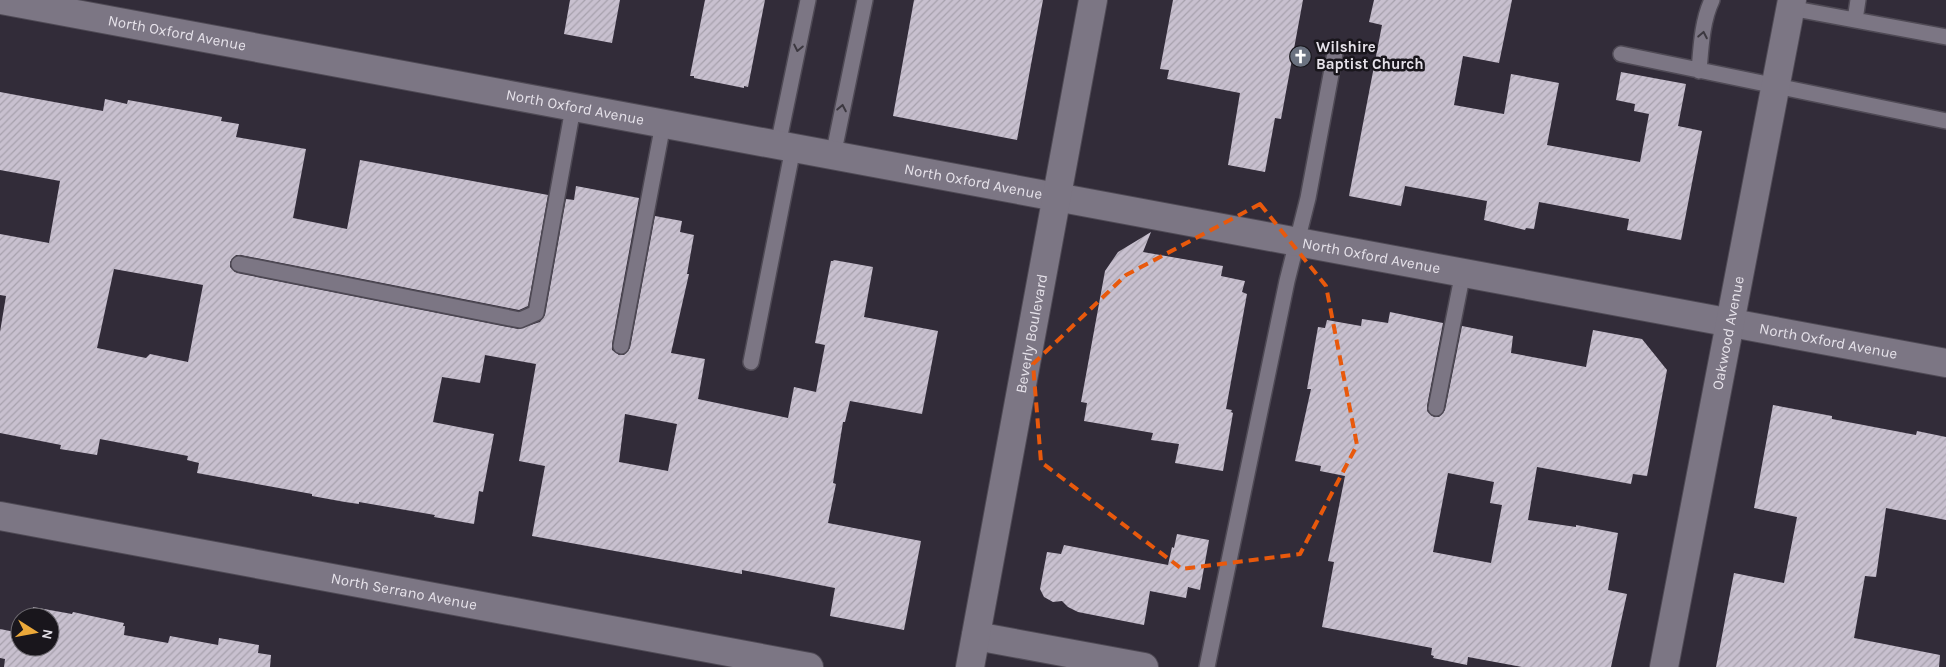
<svg xmlns="http://www.w3.org/2000/svg" width="1946" height="667" font-family="Karla,sans-serif">
<defs>
<pattern id="building-hatch" width="6" height="6" patternUnits="userSpaceOnUse" patternTransform="scale(1.25)"><rect width="6" height="6" fill="#c8c0cf"/><path d="M-1 1l2-2M0 6l6-6M5 7l2-2" fill="none" stroke="#a7a1ad"/></pattern>
</defs>
<rect width="100%" height="100%" fill="#322c39"/>
<path fill="url(#building-hatch)" fill-rule="evenodd" d="M570,0h50l-8,43 -48,-9z
M705,0h60l-17,87 -4,-1v2l-50,-10v-2h-4z
M914,0h129l-26,140 -124,-24z
M1173,0h130l-22,119 -6,-1 -10,54 -37,-7 12,-72 -73,-14 2,-9 -9,-1z
M1374,0h138l-13,63 -36,-7 -9,49 50,9 7,-40 48,9 -12,62 93,17 9,-48 -15,-3 1,-7 -19,-4 5,-28 65,12 -8,42 24,5 -21,109 -54,-10 2,-11 -90,-17 -5,27 -8,-1 -1,2 -41,-10 3,-19 -82,-15 -4,20 -52,-10 33,-171 -13,-3z
M0,92l103,19 2,-12 22,5 1,-4 94,17 -1,4 18,3 -3,13 70,12 -13,69 54,11 13,-69 188,35 -20,111 -9,4 -278,-55h-5l-6,7v5l7,6 281,56 22,-7 5,-7 21,-116 8,1 2,-14 63,12 -27,146v6l7,5h5l6,-7 25,-132 27,5 -2,11 14,3 -7,39h2l-18,79 34,6 -7,40 90,19 6,-31 22,5 9,-47 -10,-2 16,-82h2l1,-1 39,7 -9,50 74,14 -16,83 -72,-13 -5,21h-2l-10,61 3,1 -8,39 93,18 -17,89 -74,-14 5,-28 -93,-18v4l-210,-38 13,-70 -26,-5 17,-97 -51,-9 -5,28 -38,-6 -9,45 61,12 -11,58 -4,-1 -5,33 -40,-7 1,-2 -76,-13v2l-14,-2 -33,-6v-2l-115,-21 2,-10 -12,-3 1,-4 -88,-17 -3,16 -37,-6 1,-4 -61,-12v-101l6,-36 -6,-1v-61l49,9 11,-62 -60,-11zM114,269l89,16 -15,77 -38,-8 -4,4 -49,-10zM625,414l52,10 -9,47 -49,-9z
M1151,232l-8,20 80,14 -2,10 24,5 -3,11 5,2 -21,115 6,1 -1,2 2,1 -10,58 -48,-8 4,-19 -28,-4 2,-7 -69,-12 3,-18 -6,-1 24,-131 13,-19z
M1390,312l53,11 -16,83v5l7,6h5l6,-7 17,-84 51,10 -2,17 75,14 7,-37 49,9 25,31 -20,106 -14,-2 -2,10 -94,-17 -9,53 48,7v-2l42,8 -10,57 19,4 -16,73h-89l-54,-10 -1,8 -34,-7 1,-2 -3,-1 1,-7 -110,-21 12,-65 -6,-1 17,-85 -25,-5 1,-5 -26,-5 16,-72h-4l11,-62 7,1 2,-8 34,6 1,-7 26,4zM1448,473l46,9 -4,21 12,2 -11,58 -58,-11z
M1773,405l59,11v3l84,16 1,-4 29,6v83l-60,-12 -10,69 -11,-1 -11,62 86,17 -1,12h-223l18,-94 50,10 13,-66 -43,-9z
M1177,534l32,6 -9,50 -12,-3 -2,11 -36,-7 -6,34 -66,-13 -10,-5 -6,-6 -9,1 -9,-5 -4,-8 7,-37 14,2 3,-9 104,20 4,-18 2,1z
M33,607l39,7 1,-2 51,11 -1,3h2l-1,9 44,8 2,-7 48,9 1,-7 40,7 -1,8 13,2 -1,12h-266l1,-8 -5,-1v-29l15,3 3,-17 14,2zM20,617h30v30h-30z"/>
<g fill="none" stroke-linecap="round" stroke-linejoin="round">
<defs>
<path id="service" d="M1790,8l156,29
M1855,20l3,-20
M1621,54l325,67
M1699,71c2,-24 3,-50 13,-71
M778,145l30,-145
M833,156l32,-156
M239,264l281,56 16,-7 37,-205
M621,346l42,-222
M751,362l42,-214
M1436,408l27,-136
M1207,667l80,-386 21,-83 27,-145"/>
<g id="minor">
<path id="s1" d="M1,0l1945,363"/>
<path id="s2" d="M0,516l809,151"/>
<path d="M976,636l168,31"/>
</g>
<g id="tertiary">
<path id="s3" d="M1664,667l128,-667"/>
</g>
<g id="secondary">
<path id="s4" d="M970,667l123,-667"/>
</g>
</defs>
<use href="#service" stroke="#4f4a55" stroke-width="18"/>
<use href="#minor" stroke="#4f4a55" stroke-width="30"/>
<use href="#tertiary" stroke="#4f4a55" stroke-width="30"/>
<use href="#secondary" stroke="#4f4a55" stroke-width="30"/>
<use href="#service" stroke="#7c7684" stroke-width="15"/>
<use href="#minor" stroke="#7c7684" stroke-width="28"/>
<use href="#tertiary" stroke="#7c7684" stroke-width="28"/>
<use href="#secondary" stroke="#7c7684" stroke-width="28"/>
</g>
<defs><path id="oneway-chevron" d="M-2-3.5L2.5 0L-2 3.5" fill="none" stroke-width="1.6" stroke-linecap="round" stroke-linejoin="round" transform="scale(1.25)"/></defs>
<g stroke="#3c3840">
<use href="#oneway-chevron" transform="translate(1703 35) rotate(-79)"/>
<use href="#oneway-chevron" transform="translate(798 48) rotate(102)"/>
<use href="#oneway-chevron" transform="translate(842 108) rotate(-79)"/>
</g>
<path fill="none" stroke="#e8590c" stroke-width="4" stroke-dasharray="10 6" stroke-linejoin="round" d="M1260,204l66,82 31,159 -57,109 -118,15 -141,-107 -8,-98 93,-89z"/>
<defs>
<symbol id="church-disc" viewBox="-11 -11 22 22"><circle r="9.5" fill="#6b7280" stroke="#19161c"/><path d="M-1.2-6h2.4v3.5h3.3v2.4h-3.3V6h-2.4V-.1h-3.3v-2.4h3.3Z" fill="#fff"/></symbol>
</defs>
<g fill-rule="evenodd">
<use href="#church-disc" x="1288" y="44" width="25" height="25"/>
</g>
<g text-anchor="middle" dominant-baseline="central" stroke-width="5" stroke-linejoin="round" paint-order="stroke">
<g font-size="15" fill="#e6e2ea" stroke="#19161c">
<text stroke="none"><textPath href="#s1" startOffset="179">North Oxford Avenue</textPath></text>
<text stroke="none"><textPath href="#s1" startOffset="584">North Oxford Avenue</textPath></text>
<text stroke="none"><textPath href="#s1" startOffset="989">North Oxford Avenue</textPath></text>
<text stroke="none"><textPath href="#s1" startOffset="1394">North Oxford Avenue</textPath></text>
<text stroke="none"><textPath href="#s4" startOffset="339">Beverly Boulevard</textPath></text>
<text stroke="none"><textPath href="#s3" startOffset="340">Oakwood Avenue</textPath></text>
<text stroke="none"><textPath href="#s1" startOffset="1859">North Oxford Avenue</textPath></text>
<text stroke="none"><textPath href="#s2" startOffset="411">North Serrano Avenue</textPath></text>
</g>
<g font-size="15" font-weight="bold" fill="#e6e2ea" stroke="#19161c" text-anchor="start">
<text x="1316" y="47">Wilshire<tspan x="1316" dy="17">Baptist Church</tspan></text>
</g>
</g>
<g transform="translate(35 632) rotate(101)"><circle r="24" fill="#19161c" stroke="#6b686e"/>
<path d="M0-4L9 19L0 12L-9 19Z" fill="#eca93a"/>
<text y="-8" font-size="14" font-weight="bold" text-anchor="middle" fill="#e6e2ea">N</text>
</g>
</svg>
